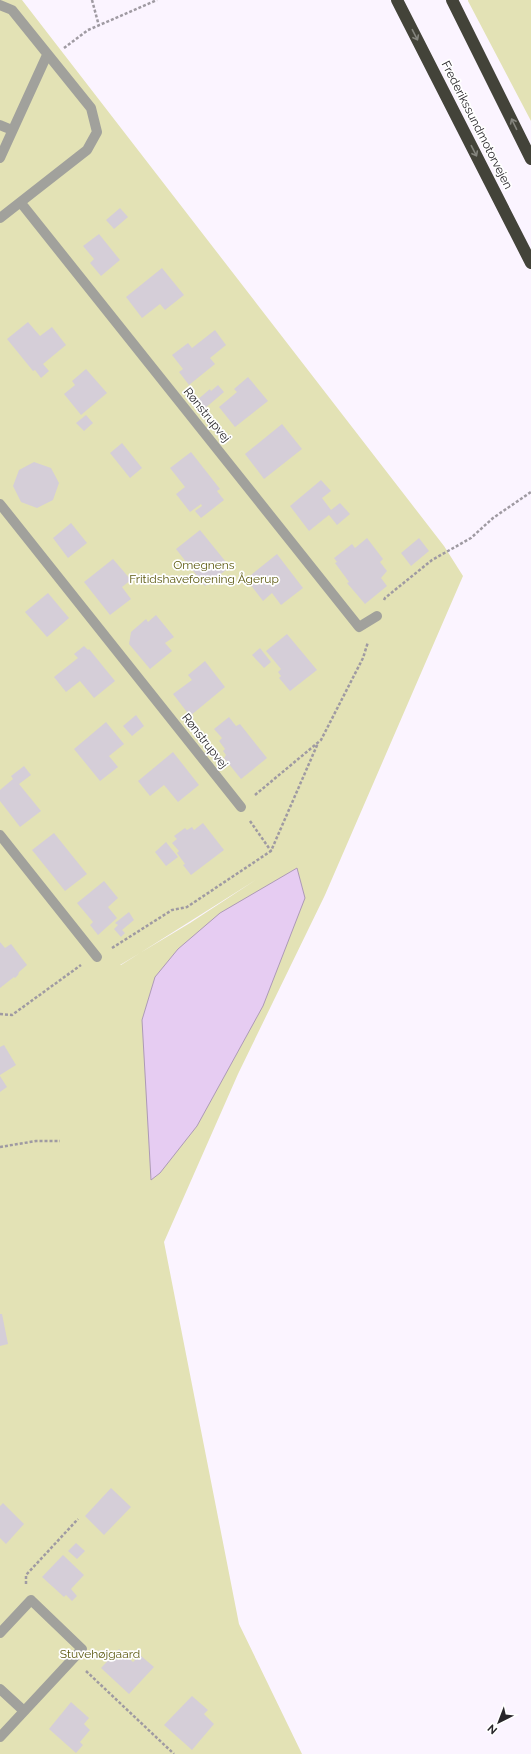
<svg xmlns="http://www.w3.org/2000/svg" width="531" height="1754" font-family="Raleway,sans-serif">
<rect width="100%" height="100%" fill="#fbf4ff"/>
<path fill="#e3e2b5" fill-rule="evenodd" d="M0,0h22l422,546 19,30 -138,319 -87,179 -74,168 75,382 63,130h-302zM257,879l-67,44 -70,42h1z
M468,0h63v121l-63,-120z"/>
<path fill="#e6ccf2" stroke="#ad9ab6" d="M297,868l8,30 -42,108 -66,120 -37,47 -9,7 -9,-160 13,-43 23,-28 42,-36z"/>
<path fill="#d5ced8" d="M120,208l8,9 -14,12 -8,-9z
M99,234l21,26 -19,16 -11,-13 4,-4 -11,-13z
M162,268l22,27 -19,15 -5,-6 -18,14 -16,-21z
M28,322l12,14 12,-9 14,18 -23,19 6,7 -8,7 -6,-8 -2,1 -26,-32z
M215,330l11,15 -16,13 5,6 -26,21 -10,-13 4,-3 -11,-14 16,-12 4,5z
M86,369l21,24 -26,22 -17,-21 11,-9 -3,-4z
M248,377l20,24 -33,26 -16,-20 18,-15 -3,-3z
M218,385l6,7 -21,18 -7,-9 14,-12 1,2z
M86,415l7,8 -9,8 -8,-8z
M282,424l20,25 -38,30 -19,-25z
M122,443l20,25 -12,10 -20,-25z
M191,452l29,37 -3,2 7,9 -23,18 -6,-7 7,-5 -1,-2 -11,8 -14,-18 9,-7 -15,-19z
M34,462l17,6 8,15 -6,17 -16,8 -16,-6 -8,-16 6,-16z
M321,480l10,11 -9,7 9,12 9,-7 10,11 -13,11 -8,-10 -20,16 -19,-25z
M71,523l16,20 -19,15 -15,-20z
M200,530l30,37 -25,19 -29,-37z
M367,538l16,21 -3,3 7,9 -6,7 6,8 -22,18 -18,-21 2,-1 -14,-19 2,-1 -3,-4 18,-14 3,4z
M419,538l10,13 -18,15 -10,-13z
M277,554l26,34 -22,17 -9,-12 -9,8 -17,-22z
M113,559l18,21 -9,7 9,12 -21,16 -26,-33z
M48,593l21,25 -22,19 -22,-25z
M156,615l18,22 -9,6 7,8 -22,18 -21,-25 2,-12 15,-13 2,3z
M287,634l30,36 -27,21 -11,-13 2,-2 -3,-4 3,-3 -15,-18z
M84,646l4,4 1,-1 26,32 -21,17 -14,-17 -14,11 -12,-15 24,-19 -4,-4z
M260,648l11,14 -7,6 -12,-13z
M205,661l20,26 -35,29 -17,-22 19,-14 -4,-5z
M136,715l8,11 -12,10 -9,-10z
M229,717l7,9 4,-2 27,34 -26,21 -17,-21 2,-3 -3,-4 2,-2 -6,-8 3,-3 -8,-9z
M106,722l18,22 -15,12 9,11 -18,14 -26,-32z
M173,752l26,33 -21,17 -14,-17 -14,11 -12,-15z
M24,766l7,9 -12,9 22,27 -21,16 -20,-26v-11l13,-11 -2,-3z
M203,823l21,27 -33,25 -8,-10 2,-1 -8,-11 2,-2 -7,-8 5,-4 -3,-3 11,-8 2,2 5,-3 2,3z
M54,833l33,41 -22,17 -33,-41z
M166,842l12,15 -12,9 -11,-14z
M104,881l14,17 -10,9 9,11 -19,17 -8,-10 3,-3 -16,-19z
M129,912l5,8 -12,10 3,3 -4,4 -7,-8 4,-4 -3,-2z
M0,942l5,6 6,-4 16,21 -8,7 -1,3 -3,3 -1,-1 -14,11z
M4,1045l12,20 -16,10v-28z
M0,1076l7,11 -7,5z
M0,1314h2l6,30 -8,2z
M111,1488l20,19 -27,28 -19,-19z
M3,1503l21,21 -18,20 -6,-6v-32z
M76,1543l9,8 -8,8 -9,-8z
M63,1555l21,20 -13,14 6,7 -5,5 -6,-6 -2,2 -22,-20z
M119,1649l14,13 7,-7 14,12 -25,27 -28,-26z
M192,1696l16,14 -4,4 10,10 -22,26 -28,-25z
M71,1702l18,16 -5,6 6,6 -10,12 3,3 -7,8 -27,-24z"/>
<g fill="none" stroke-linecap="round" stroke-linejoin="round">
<path stroke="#9f9aa2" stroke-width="2.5" stroke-dasharray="3 2" stroke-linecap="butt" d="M92,0l7,26
M64,48l24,-18 69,-30
M384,600l1,-2 47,-38 39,-22 22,-20 38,-26
M255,795l66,-55 42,-82 5,-16
M250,821l21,30
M112,948l60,-38 15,-3 84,-56 47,-108
M0,1014l12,1 69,-50
M0,1147l36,-6h24
M26,1584v-9l52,-56
M86,1671l88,83"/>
<path stroke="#a1a19c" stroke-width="10" d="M0,1633l31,-33 51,49 -82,88
M0,1689l24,22"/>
<path stroke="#a1a19c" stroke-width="10" d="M0,5l12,5 79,98 6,24 -10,18 -87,68
M0,125l12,5
M0,158l47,-103
M21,203l338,424 18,-11
M0,504l241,303
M0,835l97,122"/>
<path stroke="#434339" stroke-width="12" d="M397,0l134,263
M452,0l79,159"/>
</g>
<defs><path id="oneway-shaft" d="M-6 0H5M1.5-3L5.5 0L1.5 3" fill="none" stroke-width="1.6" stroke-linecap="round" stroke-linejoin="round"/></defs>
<g stroke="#85857e">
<use href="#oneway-shaft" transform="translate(415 35) rotate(63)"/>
<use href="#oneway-shaft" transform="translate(514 124) rotate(-116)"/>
<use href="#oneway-shaft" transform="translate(474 151) rotate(63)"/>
</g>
<g text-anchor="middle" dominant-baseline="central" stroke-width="3.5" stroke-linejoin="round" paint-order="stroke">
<g font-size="12" fill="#28262a" stroke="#fff">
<text transform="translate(477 125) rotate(63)">Frederikssundmotorvejen</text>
<text transform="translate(207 415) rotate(51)">Rønstrupvej</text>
<text transform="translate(205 741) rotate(52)">Rønstrupvej</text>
</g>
<g font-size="12" fill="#5d5a11" stroke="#fff">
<text x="204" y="565">Omegnens<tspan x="204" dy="14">Fritidshaveforening Ågerup</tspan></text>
<text x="100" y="1654">Stuvehøjgaard</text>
</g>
</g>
<g transform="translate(499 1722) rotate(222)" stroke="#ffffff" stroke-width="3" paint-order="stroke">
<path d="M0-3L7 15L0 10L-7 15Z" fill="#28262a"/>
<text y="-6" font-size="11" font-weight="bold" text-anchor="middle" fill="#28262a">N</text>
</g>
</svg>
